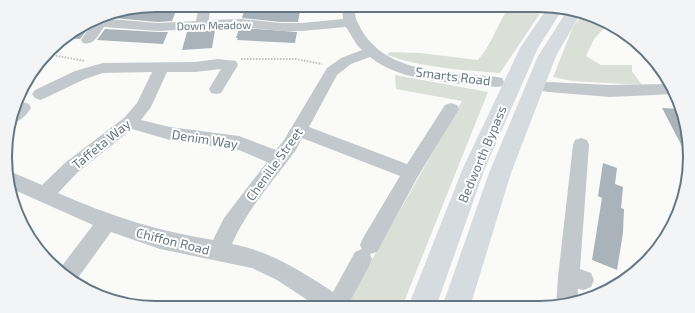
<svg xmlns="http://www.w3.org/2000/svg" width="695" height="313" font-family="'Exo 2',sans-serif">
<rect width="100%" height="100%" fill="#fafaf8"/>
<path fill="#dadfd7" d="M510,5l35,1 -45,67c-38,-3 -77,-5 -113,-18l3,-3 30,1 58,7c14,-16 20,-37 32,-55z
M583,14l13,2 12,8 -14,15 -8,17 15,9h31v6l10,14 -70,-4 -19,-4 20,-50z
M395,75l93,17 -86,215h-57l117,-206 -66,-12z"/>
<path fill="#aab3b9" d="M245,7l55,3 -2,12h-17l-39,-4z
M127,10h23l26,1 -4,10 -14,1 -45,-4 1,-6z
M94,21l-14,18 -15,-1z
M242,28l55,4 -2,11 -58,-3 1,-2h-2l3,-9z
M105,29l53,3h10l-5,12 -66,-4z
M215,30l-3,18 -30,2 5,-18z
M662,108l17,1 2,5 8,39 -3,1z
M603,163l14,5 -2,16 8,3 -2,21 3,1 -1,24 -6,37 -25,-10 10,-62 -4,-2z"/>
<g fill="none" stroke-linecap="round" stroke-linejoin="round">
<path stroke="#bbbfc2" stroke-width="2" stroke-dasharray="1.5 1.5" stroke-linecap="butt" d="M47,54l38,7
M241,59h55l26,5"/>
<path fill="#c3c8cc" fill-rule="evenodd" d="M196,5h12l2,6 -1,9 33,-1 39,4h21l41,-4 -1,-14h12c1,6 1,13 4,18 23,52 91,49 139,54l5,1 2,4 -2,4 -5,1c-39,-4 -96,-4 -127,-30l-19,7 -14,11 -28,52 98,37 38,-59 6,-2 6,2 2,4 -42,69 -40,74 -7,2 2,5 -3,7 -22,41h-29l-41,-27 -25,-12 -92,-19 -49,-17 -36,50 -17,-11 35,-46 -83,-37 -4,-11 1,-7 35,15 24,-23 58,-44 13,-15 15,-31 -49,1 -18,6 -40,19 -5,2 -5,-2 -3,-4 3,-4 40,-19 28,-8 92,-1 23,-3 18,2 2,4 -17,28 -5,1 -5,-1 -2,-4 12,-20 -26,3h-28l-16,35 -10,13 29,7 69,9 37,14 8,-10 43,-72 14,-10 21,-8 -5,-5 -11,-18 -44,4h-21l-39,-4 -84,4 -54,-4c-6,8 -10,19 -21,16l-2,-3c8,-12 17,-25 31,-28l1,2 -3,5 48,4 38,-2 2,-10zM132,129l38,11 69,10 28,12 -43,56 -11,22c-56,-9 -103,-24 -155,-47l20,-21zM302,138l98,38 -37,62 -3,7 2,4 -7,3 -22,40c-32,-21 -63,-41 -101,-48 15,-35 42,-64 64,-94z
M548,82l62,3 59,-1 6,10 -65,3 -62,-5 -5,-1 -2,-4 2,-4z
M23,102l6,2 2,4c-4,7 -13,16 -21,14l6,-17z
M581,138l6,2 2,5 -9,124 11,4 3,7 -3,7 -7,3 -6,-1 -1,13 -21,5 2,-30 15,-132 2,-5z"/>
<path fill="#d6dbdf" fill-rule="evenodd" d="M548,7l14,3 -24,38 -53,120 -49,139h-28l55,-139 57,-120z
M567,11l14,2 -25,43 -45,117 -41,134h-28l47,-134 49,-117z"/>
</g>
<g text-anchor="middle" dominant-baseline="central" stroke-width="4" stroke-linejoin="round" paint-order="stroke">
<g font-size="11" fill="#657683" stroke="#fff">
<text transform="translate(214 25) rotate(-1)">Down Meadow</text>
</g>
<g font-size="13" fill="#657683" stroke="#fff">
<text transform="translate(453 76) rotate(7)">Smarts Road</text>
<text transform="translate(205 139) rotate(9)">Denim Way</text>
<text transform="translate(101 144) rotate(-39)">Taffeta Way</text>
<text transform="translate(482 154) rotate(-67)">Bedworth Bypass</text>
<text transform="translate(274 164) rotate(-54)">Chenille Street</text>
<text transform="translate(173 241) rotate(14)">Chiffon Road</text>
</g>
</g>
<path d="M0 0H695V313H0ZM156 12H539A144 144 0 0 1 683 156V157A144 144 0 0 1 539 301H156A144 144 0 0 1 12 157V156A144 144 0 0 1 156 12Z" fill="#f3f4f5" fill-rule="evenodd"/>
<path fill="none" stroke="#657683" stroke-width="2" d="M156 12H539A144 144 0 0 1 683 156V157A144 144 0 0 1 539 301H156A144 144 0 0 1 12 157V156A144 144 0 0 1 156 12Z"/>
</svg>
